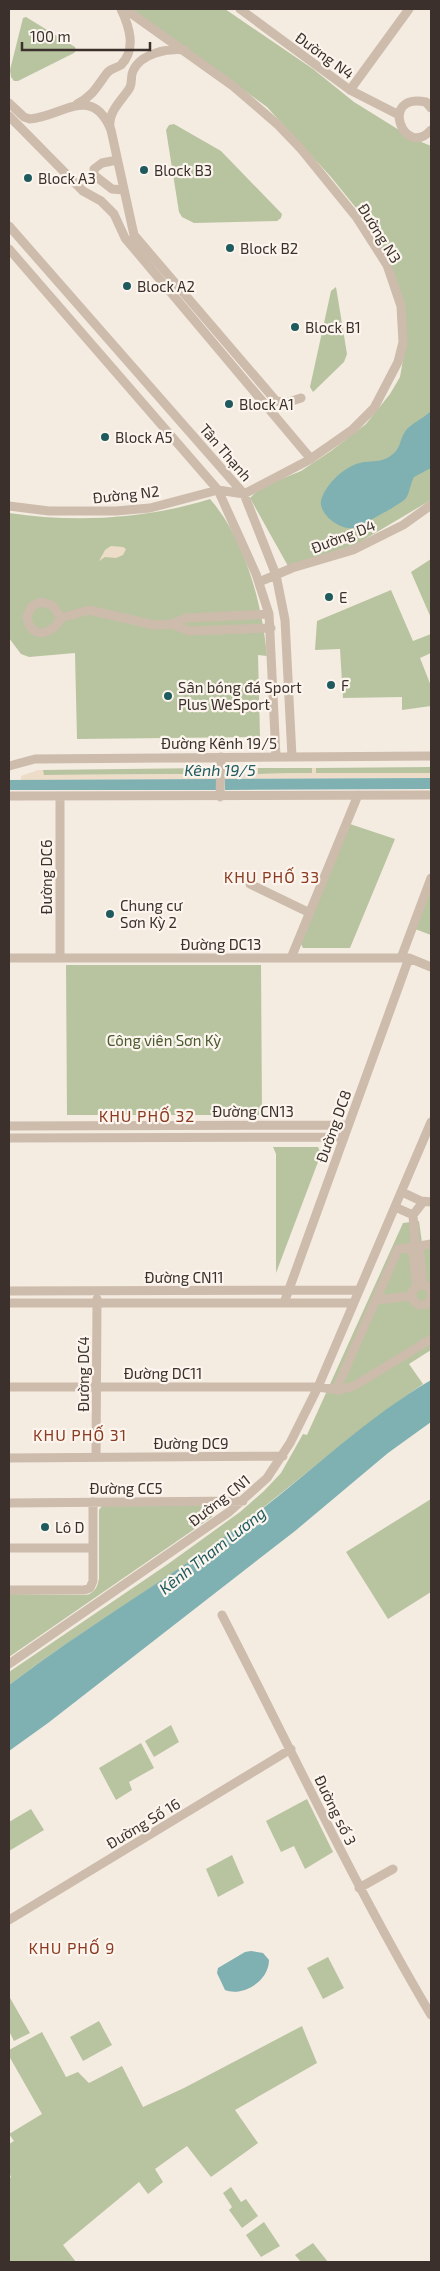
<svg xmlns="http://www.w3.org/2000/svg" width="440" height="2271" font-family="'Exo 2',sans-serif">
<rect width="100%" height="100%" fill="#f4ebe1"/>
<path fill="#b8c4a0" d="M132,9h93l88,60 41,33 58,36 19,8v354l-76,45 -67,21 -38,-68 5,-5 14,-9 32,-13 30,-20 35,-27 24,-30 10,-17 7,-40 -22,-82 -24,-41 -30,-37 -64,-70z
M26,17l49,30 1,3 -2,3 -56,28h-4l-3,-4 -1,-7 13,-52z
M174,124l47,27 61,63 -1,4 -4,3 -83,2 -12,-6 -3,-5 -13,-82 3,-5z
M336,287l11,67 -3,8 -31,30 -3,-5 21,-96z
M210,499c35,40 52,104 57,157l-9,-1 2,82 -183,2 -2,-86 -46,4 -8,-3 -12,-16v-125c66,10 137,6 201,-14z
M431,559v59l-20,-46z
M391,590l22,51 18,-7v19l-11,5 11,28v20l-29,4v-13l-59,1 -3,-49 -25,1 2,-29z
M431,767v6h-115v-5z
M207,768l5,2 3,4 -172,1v-5z
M258,768h54v5l-55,1z
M350,824l45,15 -45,109h-47l-2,-4z
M428,893l3,2v40l-16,-6z
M66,965h195l1,150h-195z
M273,1147h45l3,7 -45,119v-119z
M419,1221l3,22 9,-1v108l-22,14 14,20c-74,50 -140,112 -214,164 -66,47 -136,88 -200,137v-13l159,-108 72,-52 24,-21 17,-18 22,-39 4,1 96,-212z
M431,1499v93l-43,27 -42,-67z
M208,1505l5,7 -1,5 -203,140v-63l76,1c9,-1 12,-7 14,-16v-69l3,-4z
M171,1725l8,17 -25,15 -9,-16z
M141,1743l13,25 -25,14 3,8 -16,10 -17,-32z
M307,1799l26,53 -28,17 -11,-23 -13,6 -15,-31z
M31,1809l13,21 -35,21v-29z
M232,1855l12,28 -26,14 -12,-28z
M328,1957l16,31 -21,11 -16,-31z
M9,1996l21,37 -16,8 -5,-10z
M99,2021l13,24 -29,16 -13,-24z
M302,2026l15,37 -82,47 23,33 -47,34 -24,-31 -32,23 8,13 -15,12 -9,-12 -76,63 13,17h-67v-83l2,-2 -2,-4v-29l5,-3 -5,-7 33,-20 -33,-58v-6l33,-18 24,45 12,-5 11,11 33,-17 21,41 41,-19z
M231,2187l10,15 5,-3 12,17 -16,12 -13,-18 3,-3 -9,-14z
M264,2222l16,24 -19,11 -15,-22z
M313,2243l15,19h-27l-6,-7z"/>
<path fill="#ecdcc8" d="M111,546l12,1 3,2 -3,6 -7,3 -11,-1 -6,4 6,-11z
M254,768h4v6l54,-1v-5h4v5h115v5l-206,1v-5h29z
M38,770h5l1,5 171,-1 1,5 -195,1v-4z"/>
<path fill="#7fb0b2" d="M431,411v57l-17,9c-4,7 -4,15 -8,21 -4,6 -46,28 -53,30 -12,2 -30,-11 -32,-23 -1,-5 3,-13 6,-17 8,-12 23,-24 37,-26 9,-1 17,0 25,-5 14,-9 9,-17 18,-28 7,-7 17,-11 24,-18z
M431,778v11l-206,1v-11z
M216,779v11h-207v-10z
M431,1380v42l-43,31 -93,78 -247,192 -39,28v-66c80,-61 168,-111 248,-172 58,-45 111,-96 174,-133z
M251,1951l12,2 6,7c0,21 -26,37 -44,30l-8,-17 1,-5 27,-16z"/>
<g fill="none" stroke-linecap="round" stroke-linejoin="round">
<path stroke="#cdbbac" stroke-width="9" d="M240,9l110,81 49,25
M350,90l59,-81
M9,103l15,14 6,2c31,-2 62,-36 81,11l23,105 142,166 10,2 15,-5
M77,104c16,-8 20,-18 30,-31 4,-5 10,-5 14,-8 16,-16 8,-39 0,-56
M431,108l-5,-6c-48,-10 -22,58 5,28
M9,116l74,75 18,10 13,13 11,24 186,221
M110,127c-2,-15 11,-26 19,-38 4,-6 1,-12 4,-18 8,-18 35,-23 52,-21
M117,160l-15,3 -8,6v6l18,14 12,1
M9,226l235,268 32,81 9,45 7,137
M9,249l209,241 38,84 13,40 7,143
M9,506l40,5h67l34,-3 68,-18 26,4 65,-34 43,-30 22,-22 24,-46 5,-20 -2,-36 -14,-41 -30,-47 -56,-69 -24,-25 -44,-38 -108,-77
M259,582l33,-14 61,-18 50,-25 28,-20
M41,602l11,3 9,13c-9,18 -32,22 -34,-2l5,-10z
M61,618l28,-8 65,15 18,-1 14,-6 83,-4
M172,624l17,7 82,-3
M9,766l26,-7 396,-3
M9,796l422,-1
M60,796v162
M220,797l1,-40
M250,884l60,29
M9,958h400l22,9
M291,958l67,-163
M401,958l30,-80
M9,1126l339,-1
M9,1138l335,-1
M402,1192l19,9 10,1
M395,1207l18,8 10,-13
M413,1215l2,29 -3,3 5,40
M415,1244l4,2 4,39
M419,1246l12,-2
M412 1295a10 10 0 1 1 20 0a10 10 0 1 1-20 0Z
M9,1291l350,-1
M376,1300l36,-4
M9,1303h344
M284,1303l125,-345
M9,1387h309l21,3 15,-4 77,-47
M336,1390l62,-141 14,-2
M96,1457l1,-158
M9,1458l274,-2
M9,1503l234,-2
M9,1548h84
M9,1590h75l6,-2 3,-7v-79
M222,1615c69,134 132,270 209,400
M9,1664l220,-152 38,-34 23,-35 28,-56 113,-265
M359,1888l34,-19
M9,1920l282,-171"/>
</g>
<g fill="#1f5a5e" stroke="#fbf5ee" stroke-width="2">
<circle cx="144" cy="170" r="5"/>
<circle cx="28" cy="178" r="5"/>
<circle cx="230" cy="248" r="5"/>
<circle cx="127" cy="286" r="5"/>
<circle cx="295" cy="327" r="5"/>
<circle cx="229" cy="404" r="5"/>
<circle cx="105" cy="437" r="5"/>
<circle cx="329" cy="597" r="5"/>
<circle cx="331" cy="685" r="5"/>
<circle cx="168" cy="696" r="5"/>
<circle cx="110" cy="914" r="5"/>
<circle cx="45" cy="1527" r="5"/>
</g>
<g text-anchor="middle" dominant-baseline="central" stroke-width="4.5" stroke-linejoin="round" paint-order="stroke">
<g font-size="15" fill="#3b302b" stroke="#fbf5ee">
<text transform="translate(325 55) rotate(36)">Đường N4</text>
<text transform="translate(380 233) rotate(58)">Đường N3</text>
<text transform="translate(226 452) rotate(49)">Tân Thạnh</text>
<text transform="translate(126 494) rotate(-6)">Đường N2</text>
<text transform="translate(343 536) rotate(-21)">Đường D4</text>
<text x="219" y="743">Đường Kênh 19/5</text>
<text transform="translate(46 877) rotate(-90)">Đường DC6</text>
<text x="221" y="944">Đường DC13</text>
<text x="253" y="1111">Đường CN13</text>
<text transform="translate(333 1126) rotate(-70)">Đường DC8</text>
<text x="184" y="1277">Đường CN11</text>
<text x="163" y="1373">Đường DC11</text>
<text transform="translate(83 1374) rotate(-90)">Đường DC4</text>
<text x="191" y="1443">Đường DC9</text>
<text x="126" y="1488">Đường CC5</text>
<text transform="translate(219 1500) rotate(-38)">Đường CN1</text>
<text transform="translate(336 1810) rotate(64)">Đường số 3</text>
<text transform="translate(143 1823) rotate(-31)">Đường Số 16</text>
</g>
<g font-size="15" fill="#3b302b" stroke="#fbf5ee" text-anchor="start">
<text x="154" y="170">Block B3</text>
<text x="38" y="178">Block A3</text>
<text x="240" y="248">Block B2</text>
<text x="137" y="286">Block A2</text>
<text x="305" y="327">Block B1</text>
<text x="239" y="404">Block A1</text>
<text x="115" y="437">Block A5</text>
<text x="339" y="597">E</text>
<text x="341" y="685">F</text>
<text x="178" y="687">Sân bóng đá Sport<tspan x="178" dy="17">Plus WeSport</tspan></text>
<text x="120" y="905">Chung cư<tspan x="120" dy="17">Sơn Kỳ 2</tspan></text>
<text x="55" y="1527">Lô D</text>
</g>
<g font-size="15" fill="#4a5a2e" stroke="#fbf5ee">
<text x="164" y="1040">Công viên Sơn Kỳ</text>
</g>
<g font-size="16" font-style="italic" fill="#1f5a5e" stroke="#fbf5ee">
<text x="220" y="769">Kênh 19/5</text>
<text transform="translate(212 1550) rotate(-38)">Kênh Tham Lương</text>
</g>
<g font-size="16" letter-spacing="1" fill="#8c3b22" stroke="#fbf5ee">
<text x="272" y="876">KHU PHỐ 33</text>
<text x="147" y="1115">KHU PHỐ 32</text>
<text x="80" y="1434">KHU PHỐ 31</text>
<text x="72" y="1947">KHU PHỐ 9</text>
</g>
</g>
<rect width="440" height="2271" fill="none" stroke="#3b302b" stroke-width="20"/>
<path d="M22 42v8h128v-8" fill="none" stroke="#3b302b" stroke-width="2.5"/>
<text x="30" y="42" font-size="15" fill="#3b302b" stroke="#fbf5ee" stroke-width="4" paint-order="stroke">100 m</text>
</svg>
